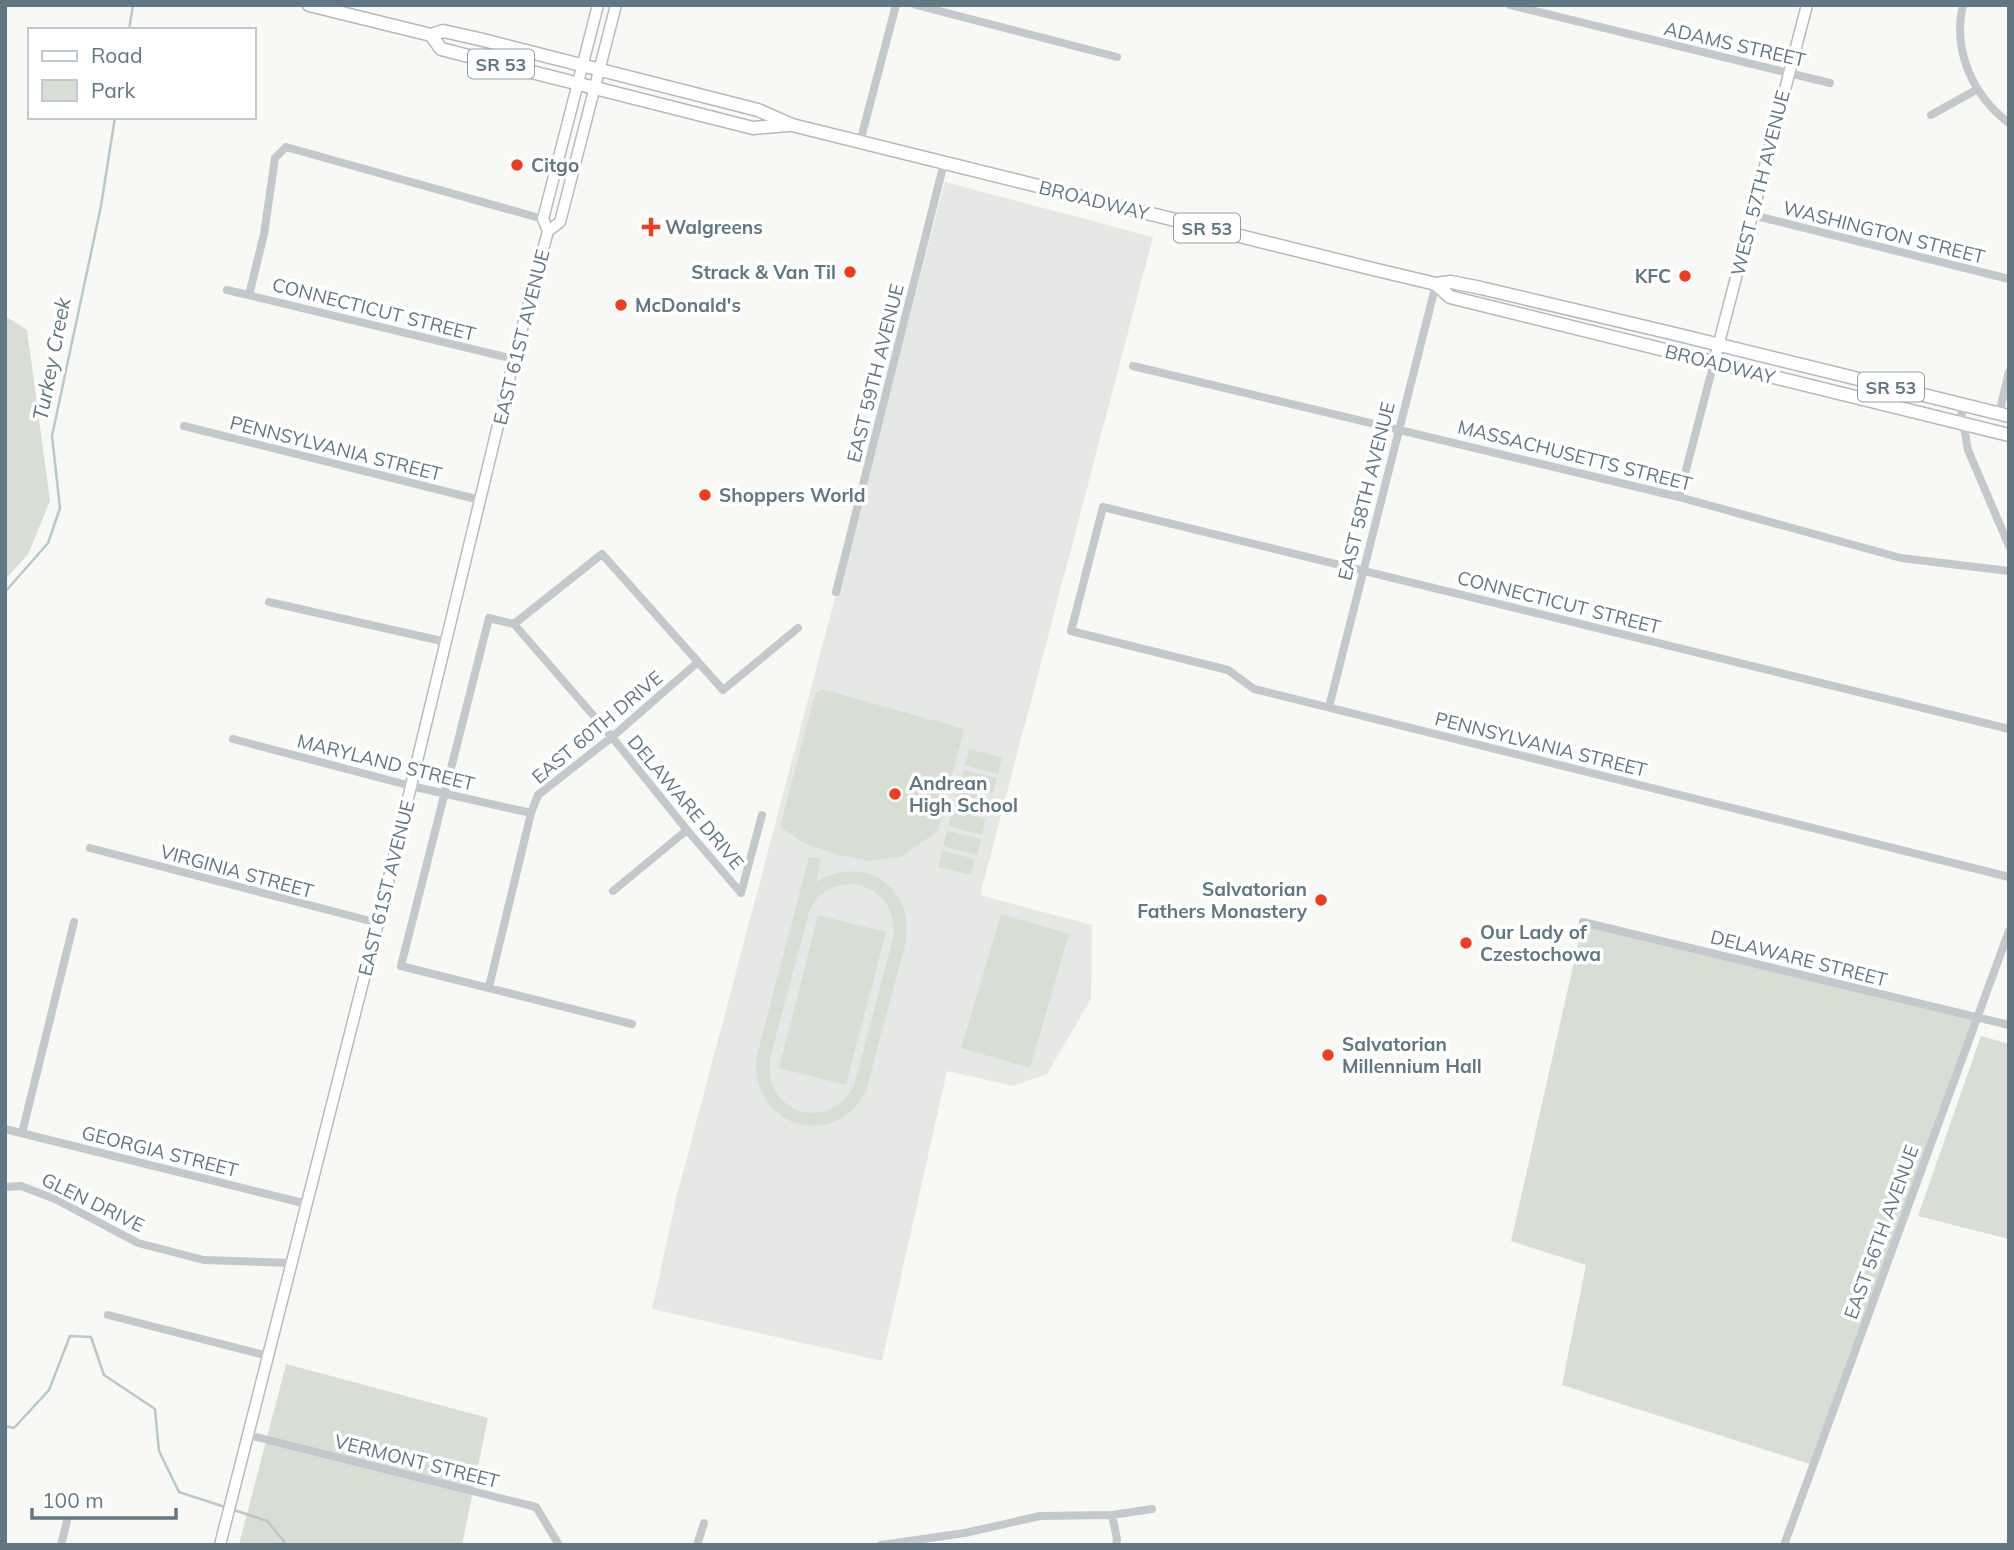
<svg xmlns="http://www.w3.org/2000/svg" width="2014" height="1550" font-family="Mulish,sans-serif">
<rect width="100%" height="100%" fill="#f8f8f5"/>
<path fill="#e6e8e6" d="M945,182l208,55 -173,658 112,30 -1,74 -44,75 -34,12 -66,-15 -65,290 -230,-52 25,-114z"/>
<path fill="#d8ded4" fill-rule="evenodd" d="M5,316l22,14 23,171 -22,53 -23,26z
M822,689l142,40 -26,102 -37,26 -32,4 -33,-7 -30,-10 -26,-17 35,-133z
M969,749l33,9 -4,16 -33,-9z
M963,770l34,8 -4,16 -34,-9z
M958,790l33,9 -4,15 -33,-8z
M953,810l33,9 -4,16 -34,-9z
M947,831l34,8 -4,16 -34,-9z
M942,851l33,8 -4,16 -33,-8z
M809,857l12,2 -5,23c47,-28 98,3 90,59l-40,150c-32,63 -119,34 -109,-36zM853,884c28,4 44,26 40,54l-39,148c-26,48 -91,27 -84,-27l39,-147c8,-19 24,-28 44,-28z
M1001,914l68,20 -39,134 -69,-20z
M818,915l68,17 -40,153 -67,-17z
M1583,922l393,95 -163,448 -251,-80 24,-120 -75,-24z
M1981,1036l28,8v195l-91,-23z
M286,1364l202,54 -26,127h-223z"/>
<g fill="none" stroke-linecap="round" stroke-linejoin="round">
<path stroke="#b9c8cb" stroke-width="2.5" d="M129,30l4,-25
M5,592l43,-49 12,-35 -8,-72 49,-230 14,-89
M5,1426l9,2 35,-38 21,-54 21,1 13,38 51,34 4,42 20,41 46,15
M231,1509l36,12 17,20 -1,4"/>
<defs>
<path id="secondary" d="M548,231l12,-9 56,-217
M1714,362l93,-357
M220,1545l158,-622 136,-564 34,-128 -5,-12 55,-214"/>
<path id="primary" d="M309,5l122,30 12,-4 36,8 279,71 34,15 585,145 59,14 15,-2 30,6 190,45 338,83
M431,35l10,14 312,79 35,-3
M1436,284l14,13 559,138"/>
</defs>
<use href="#secondary" stroke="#b5bcc0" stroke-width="13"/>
<use href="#primary" stroke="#b3babd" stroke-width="15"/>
<path stroke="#c2c8cb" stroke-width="8" d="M916,5l201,52
M1510,5l320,78
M1963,5c-11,45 10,91 46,118
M1931,115l45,-25
M860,142l36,-137
M1752,215l257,64
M227,290l287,69
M249,295l15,-61 11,-76 11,-11 257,72
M1133,366l546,131 222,61 108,13
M1960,405l8,45 41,96
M1999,414l10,-42
M184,426l296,74
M1679,497l35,-135
M836,592l108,-429
M269,602l177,40
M514,624l88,-70 121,136 75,-62
M1329,707l107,-423
M2009,729l-906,-222 -32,124 157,39 26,19 755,188
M233,739l178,47 120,27
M90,848l288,75
M613,891l74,-61
M741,893l21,-78
M1583,922l426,103
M489,987l42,-174 7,-18 74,-58 86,-75
M632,1024l-231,-58 88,-348 25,6 98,113 75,93 54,63
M5,1129l302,75
M22,1133l52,-211
M5,1187l16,-1 34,13 83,44 66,17 88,3
M108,1315l160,41
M248,1435l288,72 23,38
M1112,1515l5,24 -1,6
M61,1545l6,-24
M697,1545l7,-22
M881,1545l84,-12 75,-17 72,-1 40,-6
M1784,1545l225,-614"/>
<use href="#secondary" stroke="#fff" stroke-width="10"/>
<use href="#primary" stroke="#fff" stroke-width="12"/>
</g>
<g fill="#ef3c1e" stroke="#fff" stroke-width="2.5">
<circle cx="517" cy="165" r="7"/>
<path d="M647.5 216.5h7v7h7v7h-7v7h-7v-7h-7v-7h7z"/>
<circle cx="850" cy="272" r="7"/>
<circle cx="1685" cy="276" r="7"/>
<circle cx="621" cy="305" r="7"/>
<circle cx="705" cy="495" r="7"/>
<circle cx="895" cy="794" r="7"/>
<circle cx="1321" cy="900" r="7"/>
<circle cx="1466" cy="943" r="7"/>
<circle cx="1328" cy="1055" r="7"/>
</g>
<g text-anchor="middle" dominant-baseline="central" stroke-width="7" stroke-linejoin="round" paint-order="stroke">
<g fill="#fff" stroke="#90a0a8" stroke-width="2">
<rect x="468" y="49.5" width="66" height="29" rx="5"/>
<rect x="1174" y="213.5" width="66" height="29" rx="5"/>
<rect x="1858" y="372.5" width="66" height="29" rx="5"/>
</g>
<g font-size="18" font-weight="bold" fill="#617782">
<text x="501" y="64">SR 53</text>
<text x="1207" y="228">SR 53</text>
<text x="1891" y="387">SR 53</text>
</g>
<g font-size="19" fill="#617782" stroke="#fff">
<text transform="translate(1735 44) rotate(13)">ADAMS STREET</text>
<text transform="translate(1760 183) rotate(-76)">WEST 57TH AVENUE</text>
<text transform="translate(1094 200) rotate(14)">BROADWAY</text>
<text transform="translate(1884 232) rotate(14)">WASHINGTON STREET</text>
<text transform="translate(374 309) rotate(14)">CONNECTICUT STREET</text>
<text transform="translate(521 337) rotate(-76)">EAST 61ST AVENUE</text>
<text transform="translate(1720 364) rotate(14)">BROADWAY</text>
<text transform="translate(875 373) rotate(-76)">EAST 59TH AVENUE</text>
<text transform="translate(336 448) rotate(14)">PENNSYLVANIA STREET</text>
<text transform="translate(1575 455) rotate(14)">MASSACHUSETTS STREET</text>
<text transform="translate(1366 491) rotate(-76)">EAST 58TH AVENUE</text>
<text transform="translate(1559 602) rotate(14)">CONNECTICUT STREET</text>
<text transform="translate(597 727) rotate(-40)">EAST 60TH DRIVE</text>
<text transform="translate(1541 744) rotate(14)">PENNSYLVANIA STREET</text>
<text transform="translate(386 762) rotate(14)">MARYLAND STREET</text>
<text transform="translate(686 802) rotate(50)">DELAWARE DRIVE</text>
<text transform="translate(237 871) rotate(15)">VIRGINIA STREET</text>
<text transform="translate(386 888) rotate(-76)">EAST 61ST AVENUE</text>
<text transform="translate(1799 958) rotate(14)">DELAWARE STREET</text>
<text transform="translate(160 1151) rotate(14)">GEORGIA STREET</text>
<text transform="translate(93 1202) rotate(26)">GLEN DRIVE</text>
<text transform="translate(1881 1232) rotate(-70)">EAST 56TH AVENUE</text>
<text transform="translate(417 1461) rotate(14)">VERMONT STREET</text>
</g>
<g font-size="19" font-weight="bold" fill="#617782" stroke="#fff" text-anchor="start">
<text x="531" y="165">Citgo</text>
<text x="665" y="227">Walgreens</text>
<text x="836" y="272" text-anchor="end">Strack &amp; Van Til</text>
<text x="1671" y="276" text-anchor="end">KFC</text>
<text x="635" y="305">McDonald's</text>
<text x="719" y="495">Shoppers World</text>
<text x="909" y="783">Andrean<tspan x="909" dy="22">High School</tspan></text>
<text x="1307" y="889" text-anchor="end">Salvatorian<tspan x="1307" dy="22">Fathers Monastery</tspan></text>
<text x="1480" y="932">Our Lady of<tspan x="1480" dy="22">Czestochowa</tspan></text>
<text x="1342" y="1044">Salvatorian<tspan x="1342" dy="22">Millennium Hall</tspan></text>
</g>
<g font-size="21" font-style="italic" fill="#5c767c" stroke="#fff">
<text transform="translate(51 359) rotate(-79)">Turkey Creek</text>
</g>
</g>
<rect width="2014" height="1550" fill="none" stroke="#617782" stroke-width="14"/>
<rect x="28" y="28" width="228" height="91" fill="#ffffff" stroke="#c0c9cd" stroke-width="2"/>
<rect x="42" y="51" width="35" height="10" fill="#ffffff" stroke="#c0c9cd" stroke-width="2"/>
<text x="91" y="63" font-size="21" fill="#617782">Road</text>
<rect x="42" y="80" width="35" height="21" fill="#d8ded4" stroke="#c0c9cd" stroke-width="2"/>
<text x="91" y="98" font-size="21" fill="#617782">Park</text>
<path d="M32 1508v10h144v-10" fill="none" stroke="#617782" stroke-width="3.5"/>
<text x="42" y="1508" font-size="21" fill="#617782" stroke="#ffffff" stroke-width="5" paint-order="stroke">100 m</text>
</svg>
